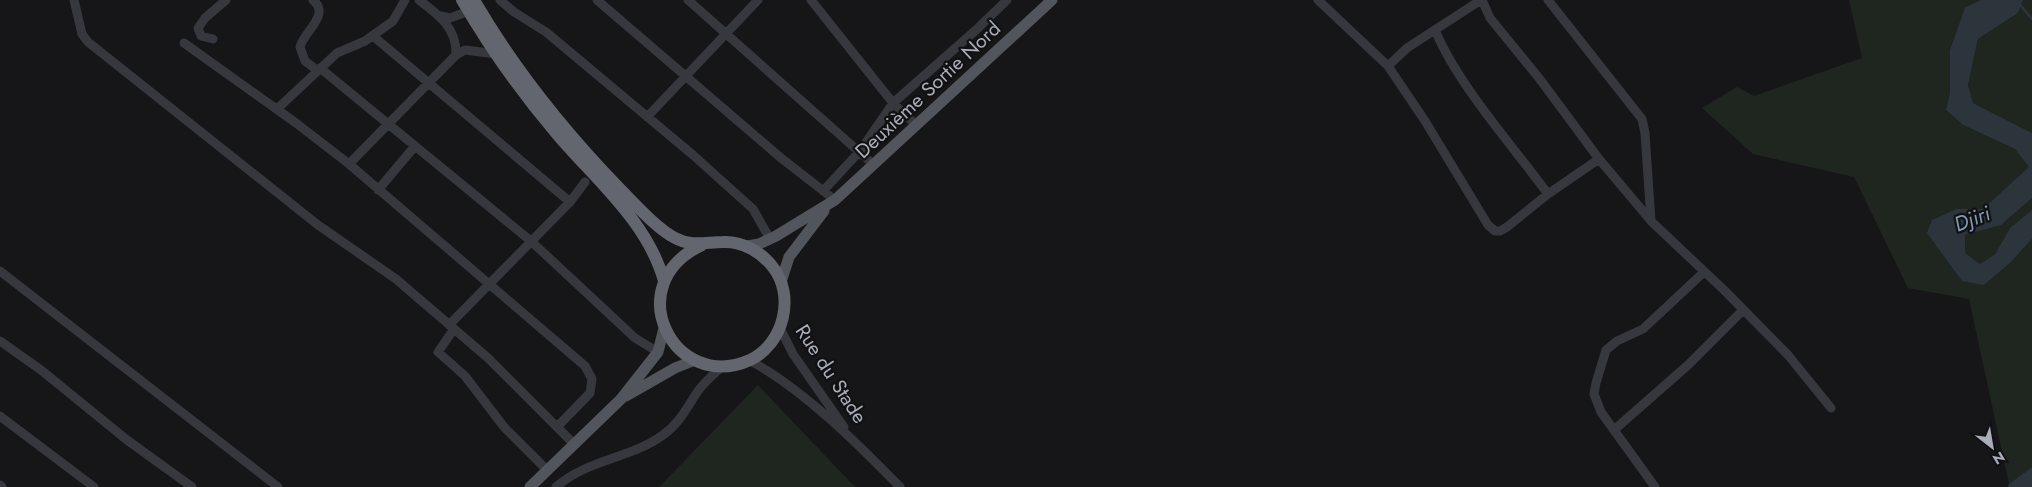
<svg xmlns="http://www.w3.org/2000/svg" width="2032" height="487" font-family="Jost,sans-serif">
<rect width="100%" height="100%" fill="#161618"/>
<path fill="#1e261f" d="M1849,0h132l-16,7 -15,43v42l-4,18 17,15 52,24 15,18 -48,43 -26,-1 -23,11 51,65 26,-22 22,-24v228l-23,17 -40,-185 -61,-11 -54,-111 -101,-23 -51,-46 35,-21 17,9 108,-38z
M2023,0h9v133l-59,-30 -5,-18 10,-46 40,-26z
M2032,198v12l-22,18 -15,26 -15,10 -15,-11v-18l36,-10z
M758,385l97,102h-196z"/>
<path fill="#2c353c" d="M1981,0h42l-5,13 -40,26 -10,46 5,18 59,30v65l-31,27 -36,10v18l15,11 15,-10 15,-26 22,-18v29l-22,24 -26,22 -22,-4 -35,-48 5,-13 24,-11h27l46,-42 -14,-18 -52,-24 -17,-15 4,-18v-42l15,-43z
M2032,467v20h-24l1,-3z"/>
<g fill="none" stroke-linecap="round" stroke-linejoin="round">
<path stroke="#2c353c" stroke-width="2.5" d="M2016,0l16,19"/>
<path stroke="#37383d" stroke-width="9" d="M74,0l8,34 6,8 230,183 78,54 92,79 86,86
M313,0c18,15 -9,31 -13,47l5,14 13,10
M419,0c20,15 38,28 37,55
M500,0l14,12 32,20 147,123 60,54 17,30
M597,0l184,158 54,42
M688,0l186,165
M811,0l82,103 23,22
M1318,0l70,66 37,55 63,104 7,6h5l7,-4 41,-33 51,-35
M1482,0l8,18 49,60 60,81 53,63 73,69 63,64 43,53
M1548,0l94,119 3,14 6,88
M441,16l9,2 19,-7
M1435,30c23,55 77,115 113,164
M373,36l197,166
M213,39l-12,-3 -3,-8 7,-10 21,-18
M184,43l112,80 53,41 236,202 7,13 -2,14 -32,33
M1388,66l19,-18 74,-48
M320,68l212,174 103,96 23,14
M277,109l60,-56 28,-12 28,-20 12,-21
M647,117l111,-117
M349,164l107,-109 9,-5 31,4
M378,190l37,-44
M823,191l37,-40 33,-48 83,-73 31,-30
M0,271l278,216
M449,325l121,-123 15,-20
M780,328l13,26 51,73
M454,329l-16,23 27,24 39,51 43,43
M0,341l41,29 86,70 65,47
M749,360c54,29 108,83 151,127
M0,416l94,71
M1614,430l74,-65 55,-55
M0,485l2,2
M556,487c32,-28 74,-28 107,-52 17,-12 24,-28 35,-44 7,-10 16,-17 25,-25
M1655,487l-54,-75 -7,-18 2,-11 10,-33 11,-9 26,-12 61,-57"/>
<path stroke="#53555c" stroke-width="11" d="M747,246l12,-2 17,-8 59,-36 217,-200
M781,282l8,-25 35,-46
M626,396l49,-28 20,-8
M530,487l91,-88 37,-47 6,-24"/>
<path stroke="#63666e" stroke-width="12" d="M462,0c28,48 59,92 95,134 38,45 91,88 107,147
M474,0c40,69 89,130 145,188 15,15 37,40 56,50 17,9 31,4 48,4 19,-1 38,10 49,24 24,29 12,78 -22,94 -76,34 -132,-76 -48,-115"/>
</g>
<g text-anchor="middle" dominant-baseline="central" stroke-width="4.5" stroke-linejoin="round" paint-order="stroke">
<g font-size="20" fill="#a8adb8" stroke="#111113">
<text transform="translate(928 90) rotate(-43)">Deuxième Sortie Nord</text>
<text transform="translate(831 374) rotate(57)">Rue du Stade</text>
</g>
<g font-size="21" font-style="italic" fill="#7f9bb3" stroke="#111113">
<text transform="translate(1972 219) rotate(-21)">Djiri</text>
</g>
</g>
<g transform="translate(1992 447) rotate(149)" stroke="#111113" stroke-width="4" paint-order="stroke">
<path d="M0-4L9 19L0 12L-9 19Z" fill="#a8adb8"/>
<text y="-8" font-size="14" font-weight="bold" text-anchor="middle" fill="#a8adb8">N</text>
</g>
</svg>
